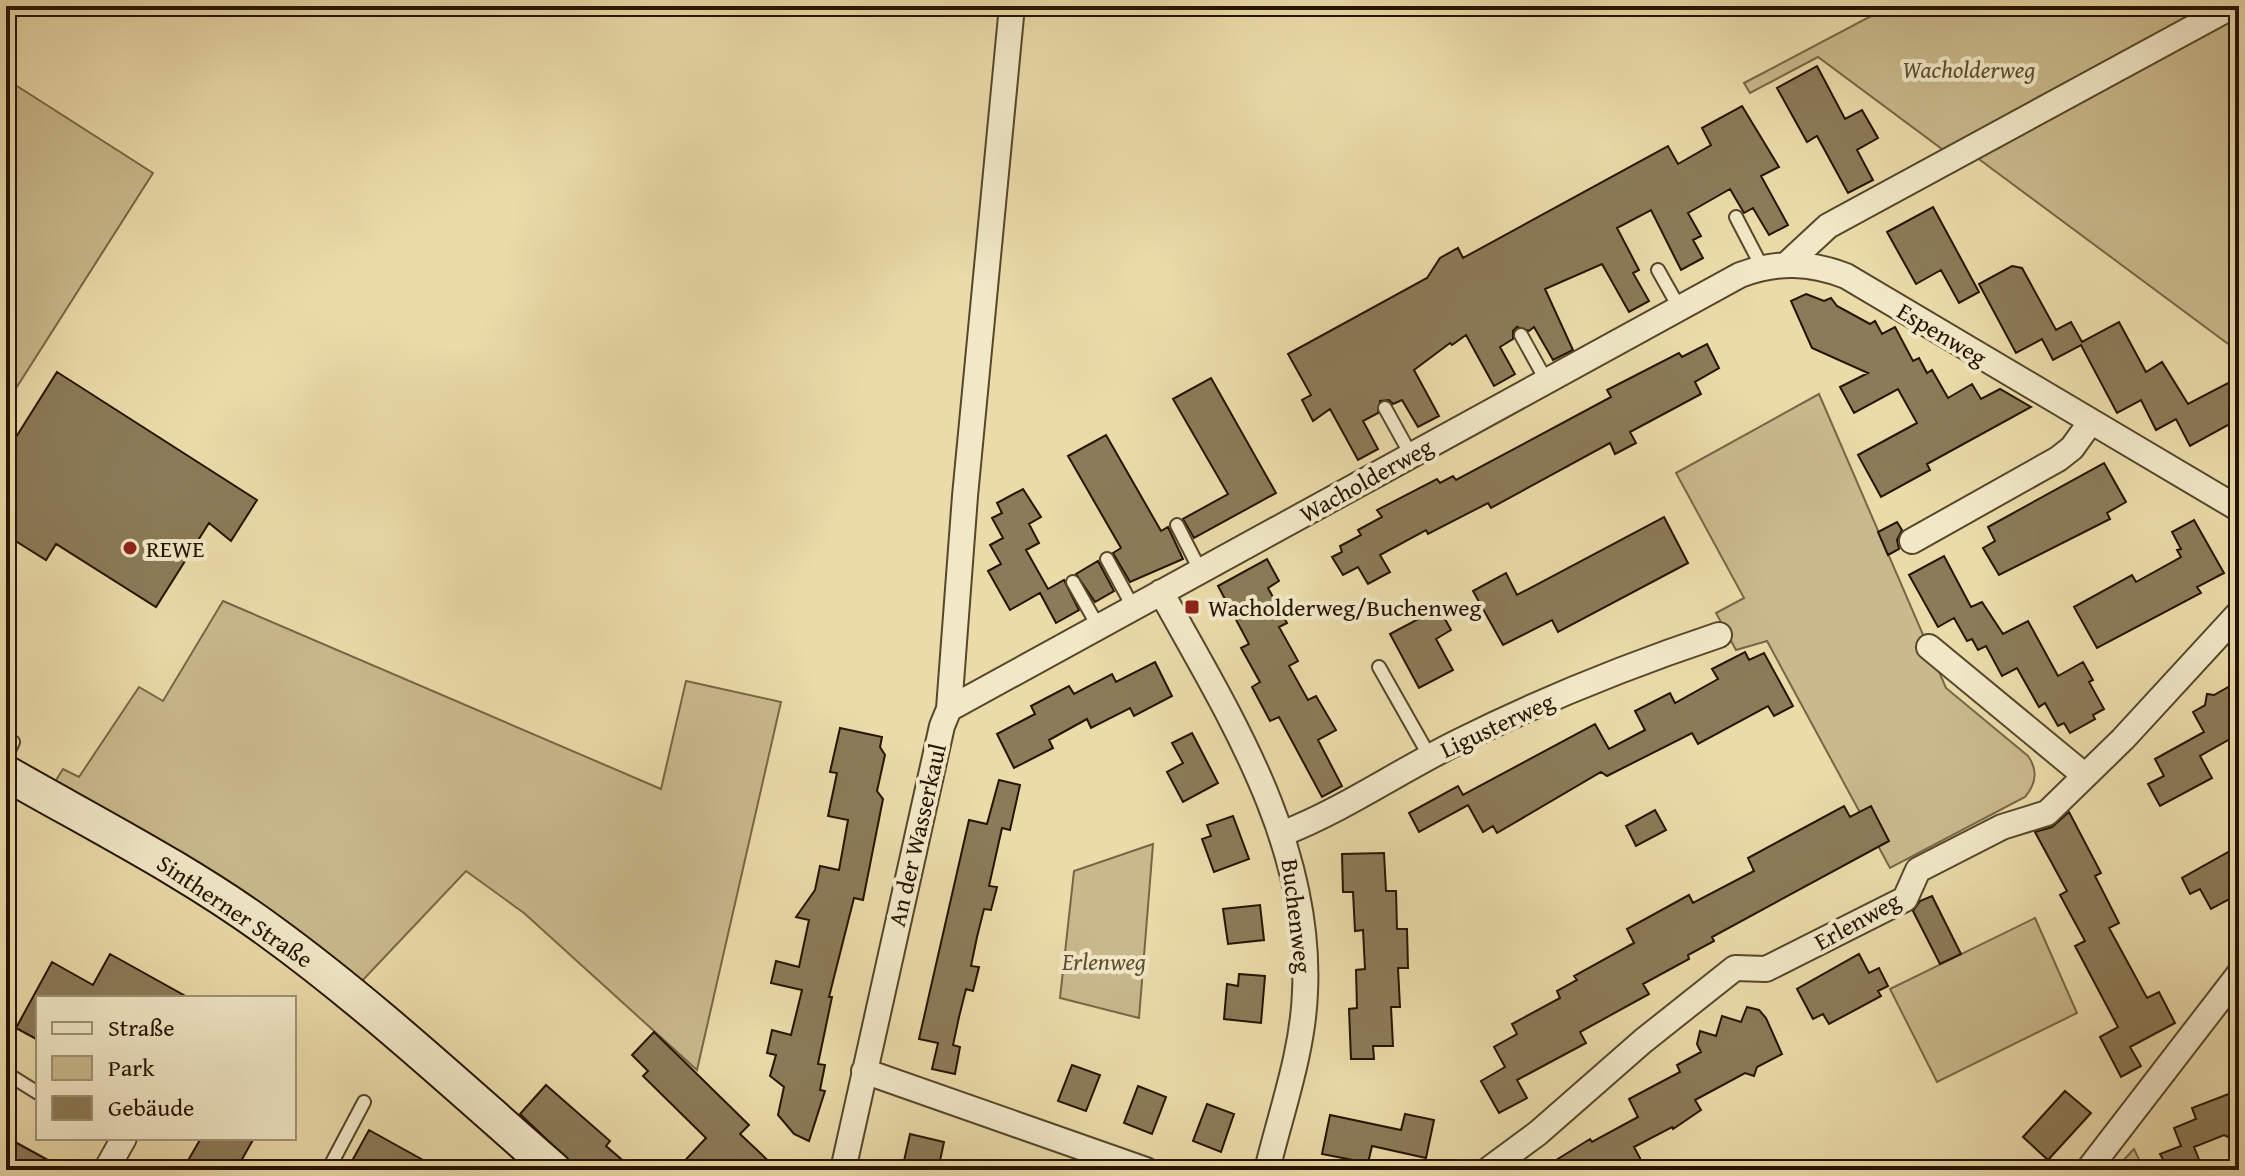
<svg xmlns="http://www.w3.org/2000/svg" width="2245" height="1176" font-family="'Gentium Book Plus',serif">
<rect width="100%" height="100%" fill="#eadba9"/>
<filter id="stains"><feTurbulence type="fractalNoise" baseFrequency=".0025" numOctaves="4"/><feColorMatrix values="0 0 0 0 .2 0 0 0 0 .09 0 0 0 0 .02 0 0 0 .5 -.17"/></filter>
<radialGradient id="worn" r=".72"><stop offset=".6" stop-color="#630" stop-opacity="0"/><stop offset="1" stop-color="#630" stop-opacity=".3"/></radialGradient>
<path fill="#c9b98c" stroke="#776646" stroke-width="2" d="M1890,6h323l-267,146 -128,-95 -68,36 -6,-10z
M2239,14v338l-263,-195z
M6,79l147,94 -147,231z
M1819,394l127,294 82,68c10,14 9,27 -3,41l-135,71 -123,-227 -31,9 -20,-37 28,-15 -68,-125z
M223,601l438,188 25,-108 95,21 -84,368 -173,-157 -58,-42 -104,110 -309,-196 10,-16 16,8 60,-90 24,14z
M1153,844l-14,174 -79,-20 14,-127z
M2035,918l42,95 -140,69 -47,-93z
M2134,1149l10,21h-30z"/>
<path fill="#8b7b58" stroke="#251400" stroke-width="2" d="M1817,66l28,53 17,-9 16,28 -21,12 16,30 -25,13 -31,-57 -10,6 -30,-54z
M1742,106l37,61 -18,9 27,49 -19,10 -16,-27 -9,5 -14,-24 -42,24 13,23 -8,4 10,18 -22,12 -30,-60 -34,18 22,42 -6,3 16,28 -20,11 -27,-48 -57,25 28,61 -20,10 -19,-33 -5,4 -12,-4 -4,4v8l-13,8 15,27 -21,12 -28,-51 -14,10 -2,-2 -36,27 25,46 -21,11 -16,-27 -9,4 -4,-4 -9,1 -2,12 -15,8 15,28 -20,11 -28,-51 -17,12 -11,-21 9,-5 -23,-41 139,-76 13,-20 18,-10 5,10 205,-112 10,18 33,-19 -9,-17z
M1933,207l46,85 -20,11 -18,-33 -25,14 -29,-52z
M2012,266l10,2 34,62 15,-8 11,20 37,-20 27,50 16,-10 26,42 40,-21 11,21v15l-49,27 -14,-27 -20,11 -15,-30 -24,13 -36,-68 -28,15 -11,-21 -26,14 -37,-69z
M1806,294l18,7 7,-3 6,8 33,18 5,-3 7,13 13,-7 18,34 6,-3 8,15 5,-3 16,28 24,-14 9,15 19,-10 31,18 -104,57 3,6 -49,27 -23,-42 59,-32 -19,-34 -44,24 -14,-26 28,-14 -56,-25 -21,-47z
M1707,344l12,24 -24,14 6,12 -71,38 6,11 -21,11 -5,-11 -119,65 -3,-5 -60,31 -2,-4 -46,25 10,17 -22,12 -10,-17 -15,8 -11,-18 10,-5 -2,-6 21,-11 -3,-5 24,-13 -5,-7 60,-31 3,4 13,-7 3,4 155,-83 -4,-7 72,-37 3,4z
M57,372l200,128 -26,41 -22,-18 -53,84 -100,-63 -10,16 -40,-25v-82z
M1211,378l65,115 -82,45 -11,-19 45,-25 -55,-95z
M1106,435l55,96 7,-4 15,32 -53,23 -17,-29 8,-5 -53,-92z
M2104,463l22,39 -19,11 3,6 -111,56 -16,-27 12,-7 -7,-14z
M1023,489l18,28 -12,7 10,19 -13,7 22,39 16,-9 15,30 -23,13 -16,-30 -30,17 -22,-39 13,-7 -11,-19 13,-7 -11,-20 10,-5 -5,-10z
M1664,517l24,46 -130,69 -6,-12 -49,25 -30,-54 33,-18 11,22z
M2194,520l30,53 -27,14 4,6 -104,55 -23,-41 58,-32 4,7 45,-25 -4,-7 4,-1 -9,-17z
M1897,522l5,8 -5,10 2,9 -11,6 -10,-23z
M1944,556l27,51 11,-5 21,32 25,-13 30,55 25,-14 10,18 -4,2 15,27 -11,6 2,4 -25,14 -6,-10 -6,3 -13,-23 -6,4 -22,-39 -15,8 -16,-30 -8,4 -6,-11 -5,2 -13,-23 -16,9 -29,-52z
M1267,559l12,22 -11,7 19,35 -8,4 19,34 -9,5 19,34 8,-4 20,34 -18,10 24,46 -20,11 -43,-80 -9,4 -18,-34 8,-5 -19,-34 8,-4 -31,-58z
M1098,561l16,30 -19,11 -19,-28z
M1439,608l12,22 -15,9 17,31 -34,18 -29,-54z
M1745,652l4,8 15,-7 29,53 -19,10 -6,-10 -70,38 -6,-11 -85,43 -6,-4 -104,61 -4,-7 -10,6 -15,-27 -49,27 -10,-19 49,-27 5,9 132,-71 14,25 36,-19 -10,-19 35,-18 5,10 43,-24 -6,-10z
M1155,662l17,34 -38,20 -4,-8 -39,20 -4,-9 -38,21 4,8 -39,20 -17,-34 38,-20 -4,-8 38,-20 5,8 38,-20 4,8z
M2239,681v53l-39,22 12,22 -52,28 -12,-22 16,-8 -9,-17 49,-27 -11,-20 12,-7 2,-11 7,1z
M840,728l42,9 -2,10 5,8 -8,36 6,8 -20,101 -9,-2 -25,99h3l-14,67 7,1 -5,25 5,1 -16,50 -15,-7 -16,-19 6,-28 -14,-11 6,-21 -9,-2 5,-23 19,5 11,-45 -31,-7 5,-22 23,6 10,-47 -13,-3 19,-27 5,-24 19,4 9,-50 -20,-4 9,-43 -7,-1z
M1192,733l26,50 -35,19 -16,-30 16,-9 -11,-20z
M999,780l21,5 -10,45 -8,-2 -13,58 8,1 -6,23 -7,-1 -7,28 -6,29 8,1 -6,24 -7,-2 -7,28 -6,28 7,2 -5,27 -23,-5 6,-26 -19,-4 50,-219 18,4z
M1844,806l6,11 21,-11 18,35 -177,96 2,4 -26,14 1,4 -46,25 6,10 -69,38 6,11 -69,37 10,18 -28,15 -18,-32 24,-14 -11,-20 23,-13 -5,-10 48,-26 -3,-7 20,-11 -3,-4 60,-33 -7,-14 62,-34 4,8 61,-32 -6,-13z
M1655,810l11,20 -30,16 -10,-20z
M2069,812l32,61 -6,3 24,47 -10,5 38,70 12,-6 16,31 -45,24 11,19 -20,11 -21,-40 18,-10 -43,-81 10,-5 -25,-46 7,-4 -32,-59 17,-5z
M1233,816l16,43 -35,13 -12,-33 9,-3 -4,-11z
M2239,846v48l-28,15 -11,-20 -10,5 -8,-16z
M1384,853l2,38h10l1,38h10l1,39h-10l2,39h-9l2,39h-20l1,13h-23l-2,-50 8,-1 -1,-38 9,-1 -2,-39 -8,1 -2,-39h-10l-1,-38z
M1932,896l29,58 -21,10 -27,-53 7,-10z
M1260,905l4,35 -36,4 -5,-35z
M110,954l79,44h-151v42l-22,-12 36,-66 41,23z
M1859,954l10,19 10,-5 9,18 -10,5 3,5 -52,28 -6,-10 -10,5 -16,-30z
M1239,974l26,2 -4,47 -37,-4 3,-35 11,2z
M1747,1007l12,3 7,8 16,36 -25,13 -3,9 -9,-3 -50,27 6,10 -28,19 -1,-2 -38,20 7,13 -18,10h-83l50,-31 2,3 46,-25 -9,-18 51,-27 -3,-7 24,-13 -4,-8 3,-13 16,5 6,-20 19,6z
M654,1032l95,93 -9,9 38,36h-102l30,-32 -63,-62 5,-5 -16,-16z
M1072,1065l28,10 -14,36 -28,-10z
M546,1085l64,56 -4,5 28,24h-55l-59,-56z
M1138,1086l28,11 -14,37 -28,-11z
M2239,1090v52l-15,-7 -30,12 6,15 -18,8h-13l-9,-16 21,-8 -7,-18 22,-9 -4,-11z
M2065,1091l26,22 -43,47 -25,-23z
M1207,1104l27,10 -13,38 -28,-11z
M1405,1114l29,6 -8,38 -54,-12 -4,17 -46,-9 8,-39 71,15z
M369,1130l72,40h-94z
M910,1134l34,8 -6,28h-36z
M6,1137l60,33h-60z
M201,1138h53l-18,32h-38l-12,-6z"/>
<g fill="none" stroke-linecap="round" stroke-linejoin="round">
<defs>
<path id="lane" d="M1736,217l26,50
M1658,270l22,39
M1521,335l26,47
M1385,408l26,47
M1177,525l23,45
M1107,559l26,48
M1073,582l25,44
M1379,667l51,90
M6,757l7,-15
M6,1073l32,20
M328,1170l36,-68"/>
<path id="street" d="M1787,264l41,-38 405,-220
M1912,541l146,-82 14,-11 18,-25
M1161,592c69,124 151,253 144,400 -2,60 -24,120 -38,178
M1929,647l155,128
M949,709l791,-434c37,-14 70,-13 106,1l393,233
M1284,833c61,-24 115,-62 174,-91 84,-42 171,-77 261,-107
M864,1071l282,99
M106,1170l18,-32
M843,1170l99,-444 7,-17 16,-213 47,-490
M1488,1170l50,-37 105,-92 92,-73 31,1 139,-70 13,-29 84,-43 45,-14 76,-74 116,-126
M2088,1170l151,-196"/>
<path id="secondary" d="M6,773c89,51 182,98 265,159 99,72 190,157 283,238"/>
</defs>
<use href="#lane" stroke="#56462a" stroke-width="16"/>
<use href="#street" stroke="#56462a" stroke-width="28"/>
<use href="#secondary" stroke="#251400" stroke-width="38"/>
<use href="#lane" stroke="#f1e8c7" stroke-width="12"/>
<use href="#street" stroke="#f1e8c7" stroke-width="24"/>
<use href="#secondary" stroke="#f1e8c7" stroke-width="34"/>
</g>
<g fill="#8f2418" stroke="#f1e8c7" stroke-width="3">
<circle cx="130" cy="548" r="8"/>
<rect x="1184" y="599" width="16" height="16" rx="4"/>
</g>
<g text-anchor="middle" dominant-baseline="central" stroke-width="8" stroke-linejoin="round" paint-order="stroke">
<g font-size="24" font-style="italic" fill="#5e4e31" stroke="#f1e8c7">
<text x="1969" y="69">Wacholderweg</text>
<text x="1104" y="961">Erlenweg</text>
</g>
<g font-size="24" fill="#251400" stroke="#f1e8c7">
<text transform="translate(1942 334) rotate(31)">Espenweg</text>
<text transform="translate(1366 480) rotate(-29)">Wacholderweg</text>
<text transform="translate(1497 725) rotate(-25)">Ligusterweg</text>
<text transform="translate(917 835) rotate(-77)">An der Wasserkaul</text>
<text transform="translate(235 911) rotate(34)">Sintherner Straße</text>
<text transform="translate(1297 916) rotate(83)">Buchenweg</text>
<text transform="translate(1857 921) rotate(-29)">Erlenweg</text>
</g>
<g font-size="24" fill="#251400" stroke="#f1e8c7" text-anchor="start">
<text x="146" y="548">REWE</text>
<text x="1208" y="607">Wacholderweg/Buchenweg</text>
</g>
</g>
<rect width="2245" height="1176" fill="none" stroke="#eadba9" stroke-width="32"/>
<rect x="8" y="8" width="2229" height="1160" fill="none" stroke="#251400" stroke-width="4"/>
<rect x="16" y="16" width="2213" height="1144" fill="none" stroke="#251400" stroke-width="2"/>
<rect x="36" y="996" width="260" height="144" fill="#f1e8c7" stroke="#9f9377" stroke-width="2"/>
<rect x="52" y="1022" width="40" height="12" fill="#f1e8c7" stroke="#9f9377" stroke-width="2"/>
<text x="108" y="1036" font-size="24" fill="#251400">Straße</text>
<rect x="52" y="1056" width="40" height="24" fill="#c9b98c" stroke="#9f9377" stroke-width="2"/>
<text x="108" y="1076" font-size="24" fill="#251400">Park</text>
<rect x="52" y="1096" width="40" height="24" fill="#8b7b58" stroke="#9f9377" stroke-width="2"/>
<text x="108" y="1116" font-size="24" fill="#251400">Gebäude</text>
<rect width="100%" height="100%" filter="url(#stains)"/>
<rect width="100%" height="100%" fill="url(#worn)"/>
</svg>
